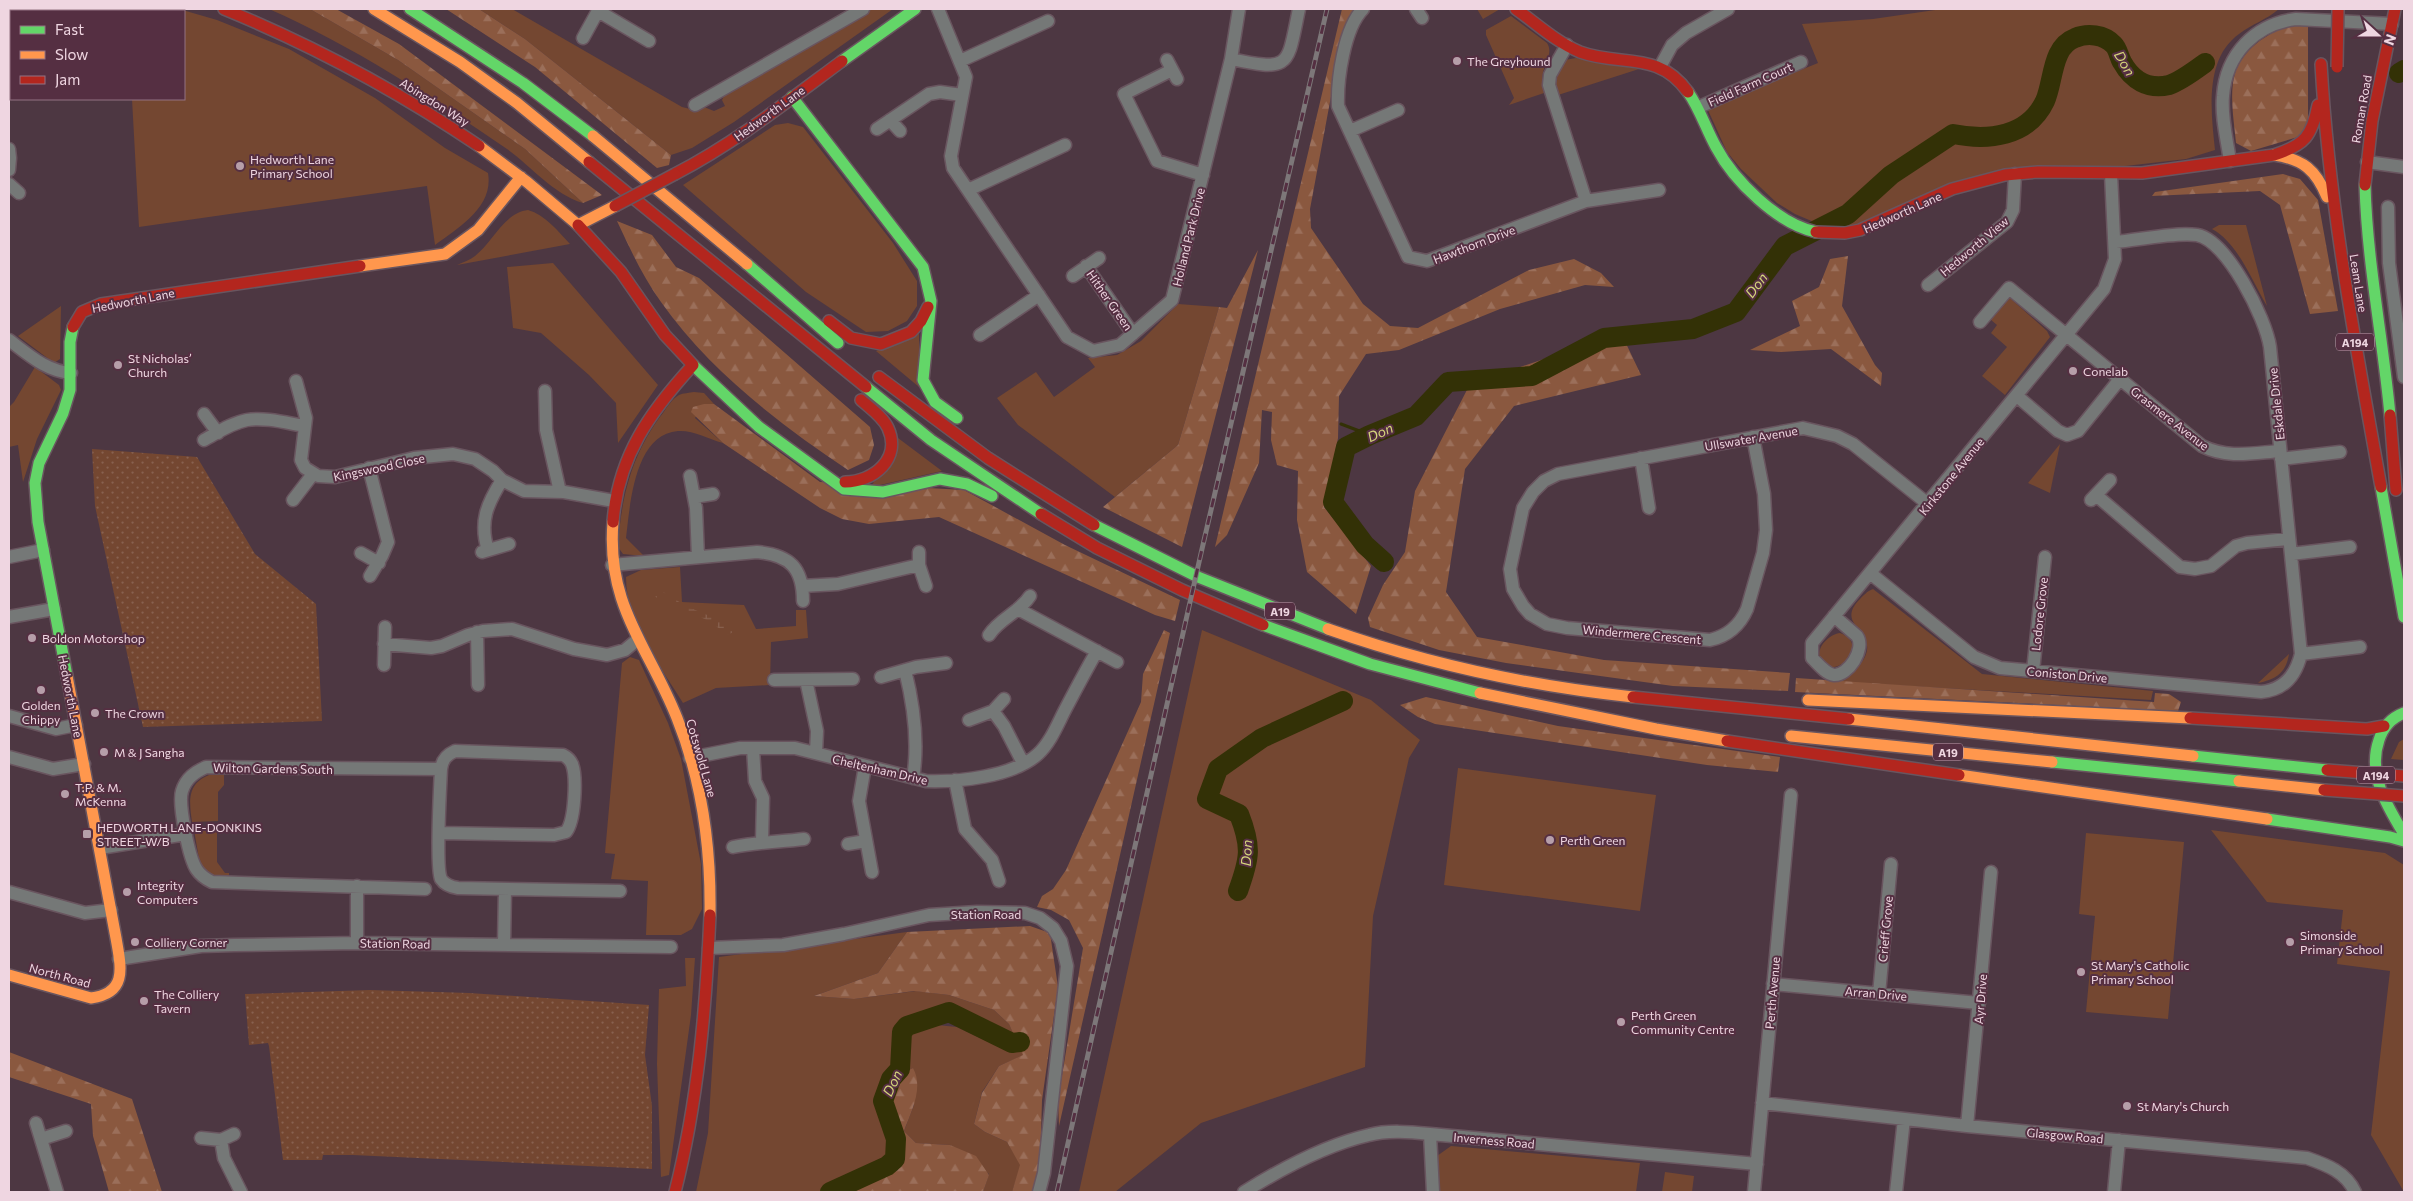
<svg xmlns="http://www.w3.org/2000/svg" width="2413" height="1201" font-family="Commissioner,sans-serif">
<defs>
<pattern id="forest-firs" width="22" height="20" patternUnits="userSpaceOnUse" patternTransform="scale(1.25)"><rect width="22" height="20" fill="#8a583f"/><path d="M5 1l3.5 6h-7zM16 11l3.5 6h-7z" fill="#9b6f5a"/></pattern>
<pattern id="wetland-marsh" width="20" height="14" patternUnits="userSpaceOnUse" patternTransform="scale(1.25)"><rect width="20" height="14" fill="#744731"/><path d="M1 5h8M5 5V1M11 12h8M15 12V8" fill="none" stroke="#88614f"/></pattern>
<pattern id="garden-dots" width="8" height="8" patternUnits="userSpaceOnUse" patternTransform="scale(1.25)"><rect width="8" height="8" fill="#744731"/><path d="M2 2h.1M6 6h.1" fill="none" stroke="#88614f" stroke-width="1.8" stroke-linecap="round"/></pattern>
</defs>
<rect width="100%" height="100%" fill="#4d3742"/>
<path fill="#744731" d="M43,9h136l38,11 72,29 86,49 70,50 43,25c6,34 -30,55 -53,72l-8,-59 -288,41 -7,-128h52v-88h-141z
M269,9h41l88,51 127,89 58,54c-30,-9 -51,-36 -76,-54 -76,-52 -154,-103 -238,-140z
M479,9h33l170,98 16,4 6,-4 10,4 11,-5 -3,-6 3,-6 144,-85h24l-159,113 -42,26 -21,7 -146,-116z
M1477,9h23l-17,10z
M1942,9h337c-13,11 -27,15 -40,25 -35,25 -28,78 -24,116l-29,9 -78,9 -85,-1 -169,59 -33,-1 -26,-11 -18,-11 -36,-34 -14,-17 -20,-44 111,-45 -16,-39 71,-5z
M1511,16l36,27c6,10 -1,16 -3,26 -3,8 -1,16 0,24l-35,12 5,-7 -28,-63v-5z
M1576,58l63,11 -81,26 -3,-16 10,-19z
M788,123l15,4 90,116 24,38v25l-10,15 -19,10 -22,1 -60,-40 -123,-107 92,-60z
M528,210c17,5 30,21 42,34l-113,21c6,-3 13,-5 18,-9 17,-13 30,-44 53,-46z
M2219,225h27l21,81c-15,-25 -29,-63 -55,-77z
M553,263l105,122 -40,58 -2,-40 -27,-28 -48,-42 -28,-5 -6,-61z
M2010,298l37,33 3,6 -45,58 -23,-19 25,-29 -16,-14 6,-8 -7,-6 13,-18z
M1178,304l41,3 -41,138 -63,52 -97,-72 -21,-27 39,-26 18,25 41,-30 -7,-9 29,-3 24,-14z
M61,306l-1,53 -6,4 -36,-27z
M919,333v54l-43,-36z
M35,367l24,18 2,5 -24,49 -14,43 -5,-37 -9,2v-40l5,-5z
M694,392l10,1 10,11h-10l-9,14 28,25c-15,-4 -30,-13 -45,-12 -44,3 -48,75 -52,107l18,18 -21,-2 -5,-7c3,-50 14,-94 45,-134 4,-6 10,-15 16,-18 4,-2 10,-2 15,-3z
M898,438l44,33 -71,16z
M2060,444l-10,49 -22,-10z
M680,567l2,35 62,3 12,24 40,-3v-16h10l2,28 -37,4 -1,43 -54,3 -33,15c-23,-38 -57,-80 -57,-126l15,-7z
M1873,589l109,85 171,17 -2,9 -311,-18c10,-8 25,-18 27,-32 3,-21 -29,-26 -9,-49 5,-5 9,-10 15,-12z
M1202,630l169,70 49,40 -11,18 -36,158 -8,151 -164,56 -86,69h-36z
M1840,633c32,12 -6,49 -19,28 -7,-12 8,-27 19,-28z
M2289,654c-3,19 -13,25 -31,29z
M630,657l9,3 29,63 13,36 20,105 1,45 -10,20 -11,6h-35l2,-54 -37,-2 4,-25 -10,-1 17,-190z
M2404,739v21l-13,-1 8,-17z
M1458,768l198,27 -16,116 -196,-26z
M209,775h15v10l-6,7v29l-26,1c-3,-21 -5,-38 17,-47z
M194,830h23v32l8,11h4v5l-13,1 -15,-9z
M2211,830l174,23 19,12v327l-33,-57 19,-164 -53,-7 6,-54 -76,-8z
M2086,833l98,9 -16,177 -82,-7 9,-96 -16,-2z
M907,932l-29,41 -64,23 40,3 62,-8 33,4 45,15 15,14 7,14 -11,-2 -17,-10 -41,-16 -37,10 -11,7 -4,14 -3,27 -13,41 12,39 -2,8 -10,9 -60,27h-123l12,-59 11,-176z
M685,958h10l-4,57 -22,160 -8,2 -4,-113 2,-75 27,-3z
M937,1025l20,2 40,19 23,1 4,8 -25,11 -17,26 -8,32 11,8 22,10 14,23 -9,27h-29l6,-18 -39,-29 -34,-2 -12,-12 10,-26 -1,-37 -8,5v-29l9,-13z
M1451,1146l189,17 -4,29h-197l-2,-36z
M1665,1172l29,4 -2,16h-30z"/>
<path fill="url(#forest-firs)" d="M310,9h26l63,35 203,151 -19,8 -58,-54 -127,-89z
M446,9h33l46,30 146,116 -2,10 -12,3 -122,-101z
M1342,9h16l-26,82 -22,118 1,19 52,76 27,22 28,2 111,-58 45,-11 27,14 13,14 -29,-2 -85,24 -101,41 -33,4 -27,42 -1,42 -14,69 47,59 -15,48 -49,-42 -10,-52 1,-49 -21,-6 -6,-25 1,-28 -10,-2 -3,53 -32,72 -12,12z
M2308,23v103l-7,10 -50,15 -15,-8c-2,-22 -7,-49 -1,-70 10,-29 45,-49 73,-50z
M2283,174l17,5 18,21 20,111 -28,3 -30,-109 -20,-14 -108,5 3,-4z
M617,221l35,14 24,32 23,11 171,149 4,18 -5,15 -21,10c-70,-47 -138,-99 -187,-168 -18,-25 -31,-53 -44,-81z
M1258,250l-76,297 -79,-40 75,-62 41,-138 8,1z
M1848,256l-6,50 33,59 7,8 -1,13 -50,-37 -50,3 -31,-2 50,-24 -8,-25 27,-14 11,-28z
M1621,333l20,42 -127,31 -49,63 -19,123 31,45 127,23 186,13 -2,18 -115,-5 -167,-23 -67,-13 -69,-23 -2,-9 15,-33 22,-33 10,-61 55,-107z
M704,404h10l106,78 144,8 101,55 115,55 -5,21 -20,-6 -216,-98 -70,7 -27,-5 -22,-11 -97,-65 -32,-31 2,-5z
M1164,630l6,3 -111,493 -1,-26 25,-152 -14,-28 -18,-10 -14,-3 5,-11 11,-7 13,-19 75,-168 2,-28z
M1796,678l358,24 1,-9 14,1 12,8 -3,9 -383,-19z
M1426,697l132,29 222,31 -2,15 -71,-7 -272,-41 -17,-7 -18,-12z
M1030,926l20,7 8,54 -16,113 -2,66 -6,26h-22l8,-27 -13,-23 -22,-10 -11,-8 8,-31 17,-27 24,-11 -14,-31 -15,-14 -45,-15 -35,-4 -60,8 -40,-3 64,-23 29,-41z
M9,1052l123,47 30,93h-53l-16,-56 -2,-32 -82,-27z
M913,1068c11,20 -2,44 -9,63l12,12 34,2 26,11 13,19 -6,17h-137l52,-22 3,-26 -9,-39 4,-17 11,-17z"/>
<path fill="url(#wetland-marsh)" d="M652,589c15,2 24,12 36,18 13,6 38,13 45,25l-5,3 -19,-14 -60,-27z"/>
<path fill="url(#garden-dots)" d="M92,449l105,8 58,97 61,50 6,117 -179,6 -48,-221z
M370,990l99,3 180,12 -4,50 7,51v63l-299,-14h-30l-1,5h-39l-14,-114 -1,-3 -19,2 -4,-51z"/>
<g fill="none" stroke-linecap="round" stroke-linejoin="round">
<path stroke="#333106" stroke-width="3" d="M1341,424l29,11"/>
<path stroke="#333106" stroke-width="20" d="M2399,73l5,-3
M1384,562l-19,-17 -32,-43 13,-55 24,-12 46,-19 32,-34 84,-6 72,-38 89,-9 43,-17 49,-66 63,-32 43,-39 62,-41c35,7 75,3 92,-33 9,-20 6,-54 30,-63 12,-5 29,-4 39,7 4,4 5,12 8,17 10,18 26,28 47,23 12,-4 25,-14 36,-22
M1238,891c12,-33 14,-44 1,-77l-32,-15 11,-30 44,-31 81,-37
M830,1192l57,-26 8,-7 1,-20 -13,-38 8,-22 9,-10 2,-37 5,-6 42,-14 63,31 8,-1"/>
<defs>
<path id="street" d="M938,9l28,68 -15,79 2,12 114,169 26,14 27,-6 52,-45 59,-241 8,-50
M1363,9c-19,19 -26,71 -25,97l70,151 19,4 159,-60 -37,-116 1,-10 17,-30
M1416,9l6,9
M598,11l51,30
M583,38l16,-29
M1231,59c61,13 56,7 68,-50
M1167,60l10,19
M960,61l88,-40
M1660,67l12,-22 14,-12 42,-24
M1172,70l-48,24 33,67 46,14
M695,105l168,-96
M1699,107l102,-45
M890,120l10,11
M877,129l52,-35 11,-2 22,3
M1350,131l48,-21
M9,149l1,9 -1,12
M2230,161c-3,-21 -9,-44 -7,-65 3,-42 32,-72 73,-77l96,5
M2367,162l37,5
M9,184l10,9
M968,190l97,-45
M1586,201l73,-11
M2388,207l1,56 15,114
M1086,266l47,68
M1073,276l26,-18
M1928,285l79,-63 6,-12 2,-36
M1980,322l29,-34 193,158c26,13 51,7 78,5
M980,335l59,-40
M9,340c20,15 37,31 62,33
M296,381l10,37 -5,42 4,8 13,8 17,1 79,-19 39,-4 22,5 18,12 9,9 22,11 40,1 50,9
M545,391l1,39 14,62
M2017,396l41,35 9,4 11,-4 42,-52
M204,414l14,19
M1753,437l11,57 2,36 -3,23 -16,56c-7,16 -19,27 -37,31l-143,-12 -20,-4 -17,-10 -7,-8 -10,-17 -3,-20 13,-61 10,-16 11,-11 14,-7 245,-46 34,8 16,8 75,60
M204,440c13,-7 27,-17 43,-20 18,-3 40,3 58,6
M1641,458l8,50
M2281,459l59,-7
M369,468l19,74 -6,14 -12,20
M690,476l6,32 2,49
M2096,495l84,72 15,2 16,-3 25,-20 11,-3 42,-4
M694,497l19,-3
M293,500l20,-26
M2091,500l19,-20
M488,550c-9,-28 -1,-46 14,-70
M482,552l27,-8
M919,552v13l7,21
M361,553l18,10
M2291,554l59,-7
M9,557l34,-7
M612,565l145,-13c33,3 46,16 46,49
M1870,573l104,84 26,11 261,24c23,-2 35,-17 40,-38l-31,-307c-4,-28 -43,-107 -73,-112 -22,-3 -59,5 -81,7
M802,586l36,-2 81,-19
M1018,609l99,53
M1834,616l23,20c9,13 -9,40 -23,39 -8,-1 -16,-11 -22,-17v-15l292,-354 11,-30 -4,-85
M9,617l45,-8
M477,632l1,53
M989,635c11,-17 30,-22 41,-39
M384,644l47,4 11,-2 26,-11 15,-4 29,-2 62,20 33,6 18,-5 12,-10
M2301,654l59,-7
M384,665l1,-38
M905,670c9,36 14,72 8,108
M2033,671l12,-114
M881,677l35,-10 30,-4
M774,680l79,-1
M806,680l11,51 -1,22
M993,711l11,15 19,37
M9,716l47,13 20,-4
M969,720l24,-9 11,-12
M753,748l2,33 8,17 -1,43
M9,757l44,12 31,-5
M690,758l50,-10h55l131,33c32,1 87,-4 112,-27 13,-12 20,-31 28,-46 10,-19 20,-38 31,-57
M865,766l-6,35 13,71
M955,780l10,49 27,31 7,21
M440,833l114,2 12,-3c9,-11 11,-55 6,-68 -2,-5 -5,-7 -9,-9l-108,-4c-9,4 -13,9 -14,18 -1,19 -5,99 0,110 4,6 10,8 17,9l162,3
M848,844l18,-3
M733,847c24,-5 47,-5 71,-8
M100,848l86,-14
M425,889l-213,-7c-6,-3 -11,-6 -15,-12 -8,-11 -19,-66 -15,-79 4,-13 13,-19 24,-24l235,2
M9,892l76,21 26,-3
M357,943v-57
M504,945l1,-56
M709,948l74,-3 61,-11 85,-19 48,-3 48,1 15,5 13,10 8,13 6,25 -23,207 -5,19
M119,959l82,-13 33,-1 123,-2 314,4
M1773,984l206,19
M1879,994l12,-130
M1762,1103l205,23 340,32c20,7 39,14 48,34
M36,1123l21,69
M1967,1126l24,-254
M1430,1134l3,58
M201,1138l20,2 13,-6
M41,1139l25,-8
M221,1140l3,18 17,34
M1244,1192c37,-23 81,-47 125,-57 19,-5 41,-3 61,-1l327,30
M1754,1192l37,-397
M1896,1192l8,-73
M2114,1192l5,-52"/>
<path id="fast" d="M410,9l113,74 70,53
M842,61l73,-52
M1688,92c12,17 18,37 28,55 18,34 62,77 100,85
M792,97l131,170 8,34 -8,79 12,22 22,16
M2365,185c2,77 18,154 25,230
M747,264l91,79
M693,365l66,62 85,62 39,3 57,-13 27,5 25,12
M866,387l65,53 110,74
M2381,487l23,130
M1094,525l104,52 130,52
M1263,625l107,39 110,29
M67,676l-29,-154 -3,-39 4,-20 24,-50 7,-23v-48l3,-15
M2404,713c-13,5 -21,14 -25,27 -12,34 8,66 25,94
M2193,756l134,14
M2052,762l187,19
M2267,819l123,18 14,4"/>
<path id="slow" d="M374,9l86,53 57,41 72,59
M593,136l154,128
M479,146l48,36 51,43 37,-19
M2274,155c29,4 42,15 53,42
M360,266l85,-12 33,-24 43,-53
M613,522c-7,84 36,125 64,196 25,62 34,130 33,197
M1328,629c99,35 201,57 305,68
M1480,693l176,36 71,12
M1808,700l382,18
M1849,719l344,37
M1791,736l261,26
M1959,775l308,44
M2239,781l85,9
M9,975l82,23c37,-5 30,-31 25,-60l-49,-262"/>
<path id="jam" d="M224,9c90,37 174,82 255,137
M1516,9c21,15 40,33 64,43 41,15 78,-2 108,40
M2321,64c8,143 35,283 60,423
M2274,155c31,-10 38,-19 44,-50
M589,162l277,225
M675,174c60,-31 113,-73 167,-113
M2365,185l7,-64 23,-112
M578,225l43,47 44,63 28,30c-43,47 -75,91 -80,157
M1816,232l29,1 15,-3 92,-41 53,-14 33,-3 104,1 132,-18
M829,321l22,17 30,6 30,-12 10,-11 7,-14
M73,327l9,-15 19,-8 259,-38
M879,377l109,81 106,67
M2390,415l6,75
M845,482c28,0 57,-23 43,-54 -5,-11 -18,-20 -27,-28
M1041,514l56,34 85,42 81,35
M1633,697l216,22
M2190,718l177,11 17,-3
M1727,741l232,34
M675,1192c23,-90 31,-184 35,-277"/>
</defs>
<use href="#street" stroke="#69555f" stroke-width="15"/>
<use href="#fast" stroke="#69555f" stroke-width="14"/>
<use href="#slow" stroke="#69555f" stroke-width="14"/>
<use href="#jam" stroke="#69555f" stroke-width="14"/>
<use href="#street" stroke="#757877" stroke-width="12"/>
<use href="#fast" stroke="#63d668" stroke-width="11"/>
<use href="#slow" stroke="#ff974d" stroke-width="11"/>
<use href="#jam" stroke="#b3261e" stroke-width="11"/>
<defs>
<path id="rail" d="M1057,1192l145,-643 125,-540"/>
</defs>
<use href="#rail" stroke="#7d7779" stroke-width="5"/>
<use href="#rail" stroke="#552f42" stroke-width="3" stroke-dasharray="9" stroke-linecap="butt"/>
<defs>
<path id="jam-bridge" d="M2337,67l1,-58
M615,206l60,-32
M2327,770l77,6
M2324,790l80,6"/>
</defs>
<use href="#jam-bridge" stroke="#69555f" stroke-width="14" stroke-linecap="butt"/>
<use href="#jam-bridge" stroke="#b3261e" stroke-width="11"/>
</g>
<g fill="#b69ea9" stroke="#552f42" stroke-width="2">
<circle cx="1457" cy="61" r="5"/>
<circle cx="240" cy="166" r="5"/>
<circle cx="118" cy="365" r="5"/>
<circle cx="2073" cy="371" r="5"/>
<circle cx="32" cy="638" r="5"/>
<circle cx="41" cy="690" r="5"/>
<circle cx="95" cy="713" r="5"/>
<circle cx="104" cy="752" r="5"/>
<circle cx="65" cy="794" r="5"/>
<rect x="82" y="829" width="10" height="10" rx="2.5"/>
<circle cx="1550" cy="840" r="5"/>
<circle cx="127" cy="892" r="5"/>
<circle cx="135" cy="942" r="5"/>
<circle cx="2290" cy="942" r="5"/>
<circle cx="2081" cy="972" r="5"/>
<circle cx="144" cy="1001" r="5"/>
<circle cx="1621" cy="1022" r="5"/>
<circle cx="2127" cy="1106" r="5"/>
</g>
<g text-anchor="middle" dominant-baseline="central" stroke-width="4" stroke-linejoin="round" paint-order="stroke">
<g fill="#552f42" stroke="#c1a4b1" stroke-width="1">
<rect x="2336" y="333.5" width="38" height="17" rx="4"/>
<rect x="1265" y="602.5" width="30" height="17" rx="4"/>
<rect x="1933" y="743.5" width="30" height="17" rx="4"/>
<rect x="2357" y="766.5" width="38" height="17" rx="4"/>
</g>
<g font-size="11" font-weight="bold" fill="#efd6e1">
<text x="2355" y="342">A194</text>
<text x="1280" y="611">A19</text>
<text x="1948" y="752">A19</text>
<text x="2376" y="775">A194</text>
</g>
<g font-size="12" fill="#efd6e1" stroke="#552f42" text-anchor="start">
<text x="1467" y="61">The Greyhound</text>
<text x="250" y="159">Hedworth Lane<tspan x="250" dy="14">Primary School</tspan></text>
<text x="128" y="358">St Nicholas’<tspan x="128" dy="14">Church</tspan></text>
<text x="2083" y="371">Conelab</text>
<text x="42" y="638">Boldon Motorshop</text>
<text x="41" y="705" text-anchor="middle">Golden<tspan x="41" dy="14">Chippy</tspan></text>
<text x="105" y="713">The Crown</text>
<text x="114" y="752">M &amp; J Sangha</text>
<text x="75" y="787">T.P. &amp; M.<tspan x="75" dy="14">McKenna</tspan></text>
<text x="97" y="827">HEDWORTH LANE-DONKINS<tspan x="97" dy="14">STREET-W/B</tspan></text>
<text x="1560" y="840">Perth Green</text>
<text x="137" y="885">Integrity<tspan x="137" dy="14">Computers</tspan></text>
<text x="2300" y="935">Simonside<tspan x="2300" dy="14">Primary School</tspan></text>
<text x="145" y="942">Colliery Corner</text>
<text x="2091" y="965">St Mary's Catholic<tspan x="2091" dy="14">Primary School</tspan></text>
<text x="154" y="994">The Colliery<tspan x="154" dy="14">Tavern</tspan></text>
<text x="1631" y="1015">Perth Green<tspan x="1631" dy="14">Community Centre</tspan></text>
<text x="2137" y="1106">St Mary's Church</text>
</g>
<g font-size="12" fill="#efd6e1" stroke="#552f42">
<text transform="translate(1750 84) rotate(-24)">Field Farm Court</text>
<text transform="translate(435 102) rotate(32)">Abingdon Way</text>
<text transform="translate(2361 109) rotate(-80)">Roman Road</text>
<text transform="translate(769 113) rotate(-36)">Hedworth Lane</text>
<text transform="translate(1902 212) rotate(-24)">Hedworth Lane</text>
<text transform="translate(1188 237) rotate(-76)">Holland Park Drive</text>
<text transform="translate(1474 244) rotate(-21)">Hawthorn Drive</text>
<text transform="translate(1974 246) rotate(-40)">Hedworth View</text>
<text transform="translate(2359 283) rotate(81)">Leam Lane</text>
<text transform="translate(133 300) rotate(-11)">Hedworth Lane</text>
<text transform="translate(1110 300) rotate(55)">Hither Green</text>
<text transform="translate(2276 404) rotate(-96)">Eskdale Drive</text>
<text transform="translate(2170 418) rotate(38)">Grasmere Avenue</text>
<text transform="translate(1751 438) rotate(-10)">Ullswater Avenue</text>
<text transform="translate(379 467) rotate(-12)">Kingswood Close</text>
<text transform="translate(1951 476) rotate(-51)">Kirkstone Avenue</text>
<text transform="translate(2039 614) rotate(-84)">Lodore Grove</text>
<text transform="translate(1642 634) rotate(5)">Windermere Crescent</text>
<text transform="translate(2067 674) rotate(5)">Coniston Drive</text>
<text transform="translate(71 696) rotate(79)">Hedworth Lane</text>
<text transform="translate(702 758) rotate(74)">Cotswold Lane</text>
<text transform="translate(273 768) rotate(1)">Wilton Gardens South</text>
<text transform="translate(880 769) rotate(13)">Cheltenham Drive</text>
<text x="986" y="914">Station Road</text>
<text transform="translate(1885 929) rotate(-85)">Crieff Grove</text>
<text transform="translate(395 943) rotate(1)">Station Road</text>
<text transform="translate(60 975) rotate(15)">North Road</text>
<text transform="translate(1772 993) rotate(-85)">Perth Avenue</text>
<text transform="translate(1876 993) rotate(5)">Arran Drive</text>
<text transform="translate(1980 999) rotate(-85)">Ayr Drive</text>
<text transform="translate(2065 1135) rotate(5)">Glasgow Road</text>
<text transform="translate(1494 1140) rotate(5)">Inverness Road</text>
</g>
<g font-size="14" font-style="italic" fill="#d5d67b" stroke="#552f42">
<text transform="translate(2125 63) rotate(59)">Don</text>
<text transform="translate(1756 285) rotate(-53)">Don</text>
<text transform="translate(1380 432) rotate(-24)">Don</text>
<text transform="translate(1246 853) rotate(-87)">Don</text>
<text transform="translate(892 1083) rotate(-65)">Don</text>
</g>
</g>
<rect width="2413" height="1201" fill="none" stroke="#efd6e1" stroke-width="20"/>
<rect x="10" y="10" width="175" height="90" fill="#552f42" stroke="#937282"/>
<rect x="20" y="26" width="25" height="8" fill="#63d668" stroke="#937282"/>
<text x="55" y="35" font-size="15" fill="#efd6e1">Fast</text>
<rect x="20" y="51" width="25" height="8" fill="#ff974d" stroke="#937282"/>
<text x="55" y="60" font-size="15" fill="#efd6e1">Slow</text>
<rect x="20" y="76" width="25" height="8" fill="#b3261e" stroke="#937282"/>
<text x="55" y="85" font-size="15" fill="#efd6e1">Jam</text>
<g transform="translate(2378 35) rotate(111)" stroke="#552f42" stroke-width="4" paint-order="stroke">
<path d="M0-4L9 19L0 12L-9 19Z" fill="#efd6e1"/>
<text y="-8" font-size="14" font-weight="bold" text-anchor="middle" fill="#efd6e1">N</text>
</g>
</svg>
